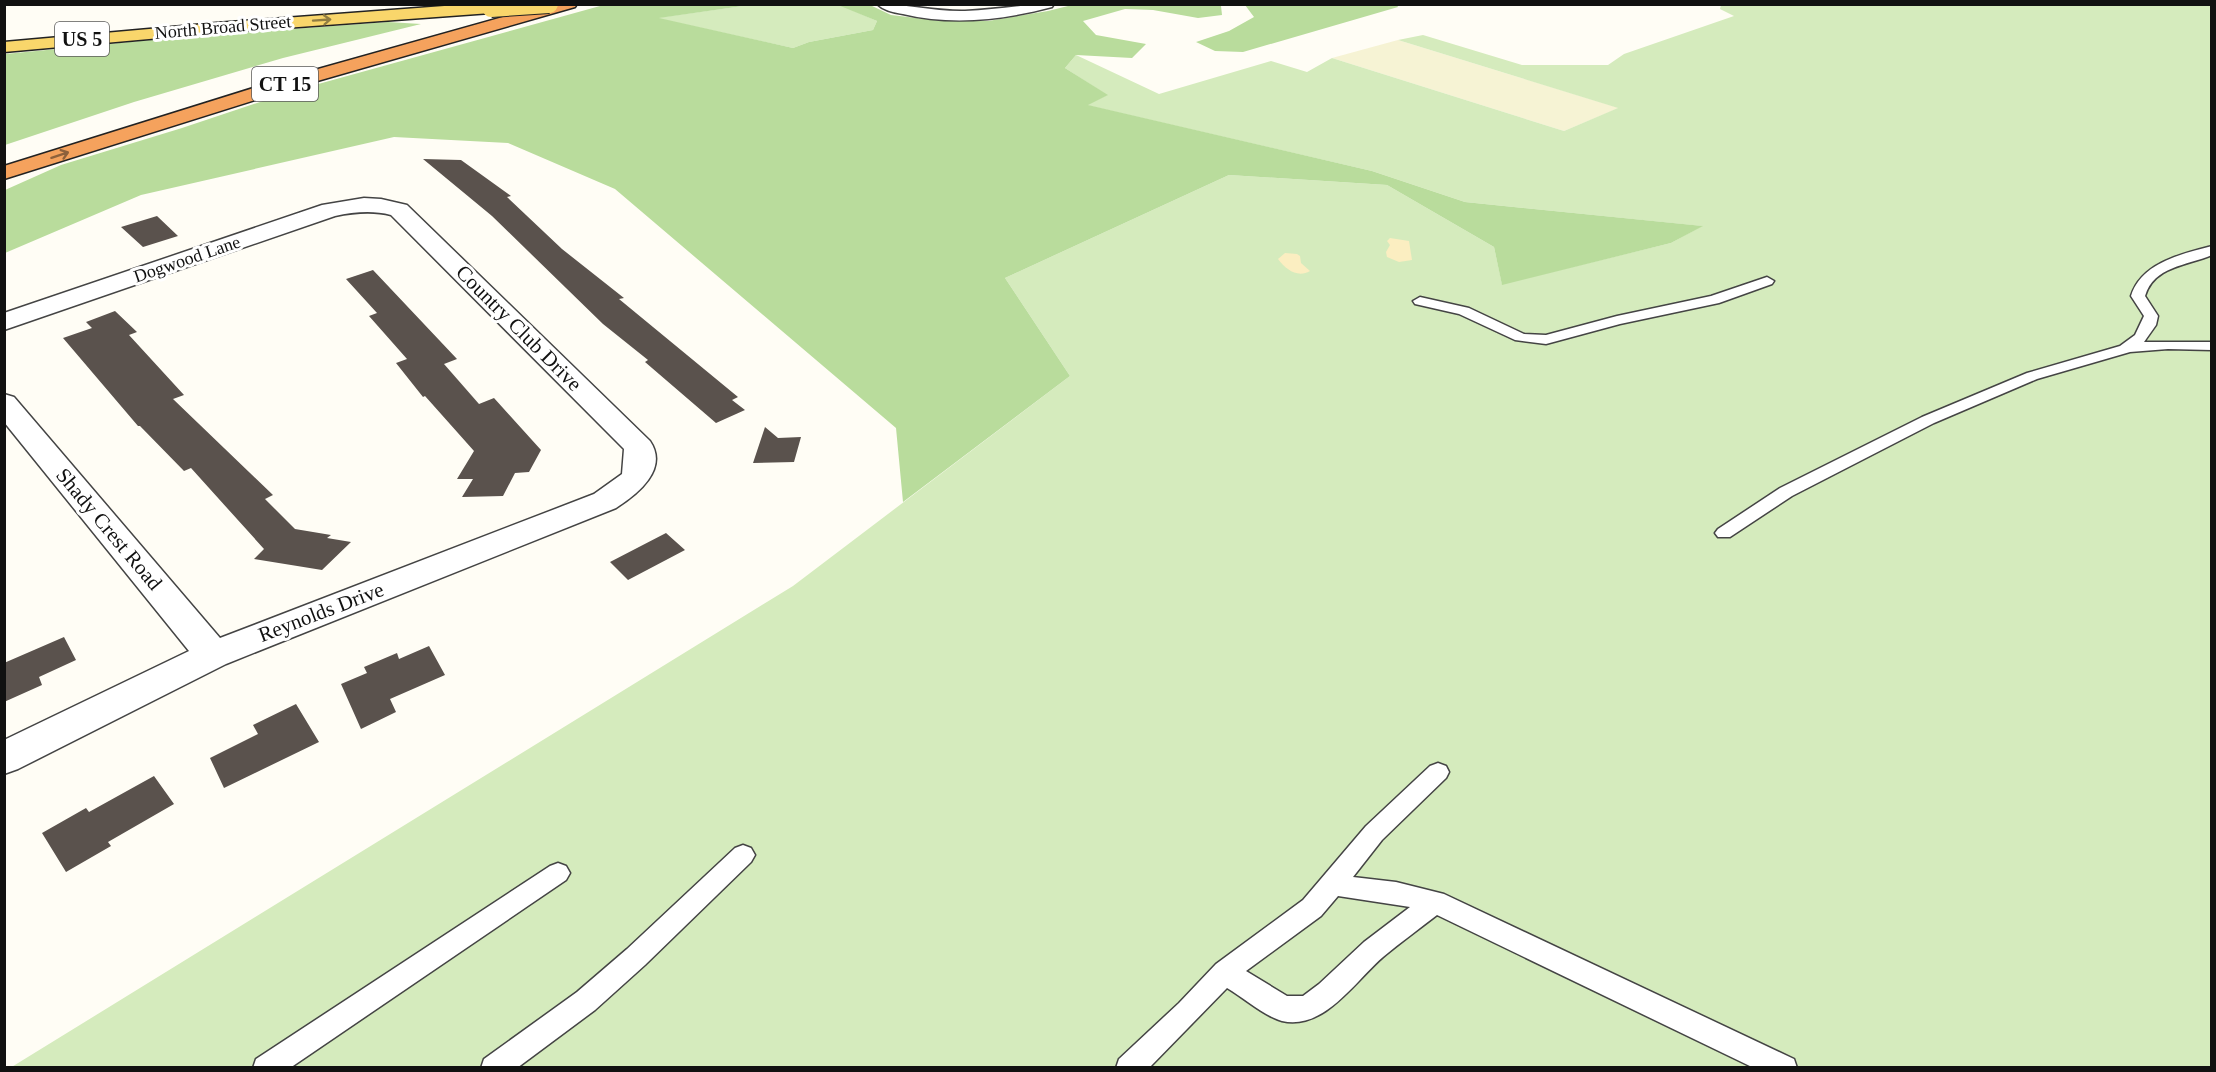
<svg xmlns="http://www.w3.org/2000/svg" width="2216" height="1072" font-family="'Times New Roman',serif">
<rect width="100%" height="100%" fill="#fffdf5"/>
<path fill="#f6f3d4" d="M1398,40l221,68 -55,23 -232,-73z"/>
<path fill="#d5ebbd" d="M838,4l39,17 -4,9 -64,12 -16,6 -137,-30 94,-13z
M1721,5h490v1062l-2201,1 783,-482 277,-210 -65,-98 224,-103 158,10 107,62 8,37 169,-41 31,-17 -237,-24 -93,-31 -286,-66 21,-10 -42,-27 11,-13 83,39 112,-33 36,11 25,-14 232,73 54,-23 -220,-68 25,-5 99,30h86l16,-11 110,-38 -14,-7z"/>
<path fill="#b9dc9c" d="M620,5h130l-91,13 134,30 16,-6 64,-12 4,-9 -39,-16h32l21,10 51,6h46l60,-10 24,-6 149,1 1,9 -24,3 -45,-8 -28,-1 -42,12 13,14 50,9 -14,14 -56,-3 -11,13 43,27 -20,10 284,66 93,31 238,24 -32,17 -169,42 -8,-38 -107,-62 -158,-10 -224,103 65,98 -167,126 -7,-74 -281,-239 -107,-46 -114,-6 -253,58 -136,58v-63l56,-25 121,-37 111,-37 307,-85z
M1397,5l1,2 -155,45 -28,-1 -19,-9 33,-11 25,-14 -9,-12z
M388,22l33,2 -138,34 -149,44 -129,43v-91l177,-17z"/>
<path fill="#fbeec1" d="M1390,238l19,3 3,19 -13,2 -12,-5 -1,-5 4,-7 -3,-4z
M1285,253l12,1 3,2 1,7 9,8c-12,7 -24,-1 -32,-12z"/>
<path fill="#5a524d" d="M423,159l38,1 50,36 -4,1 55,52 62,49 -5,1 119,98 -6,3 13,10 -29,13 -71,-61 3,-2 -45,-36 -111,-108z
M157,216l21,20 -35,11 -22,-20z
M373,270l84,89 -13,5 35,40 15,-6 47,52 -12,22 -14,1 -12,23 -41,1 11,-18h-16l17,-28 -49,-55 -2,1 -27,-34 11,-4 -38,-43 8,-3 -31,-34z
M115,311l22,21 -8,3 55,60 -11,4 100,96 -8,4 30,30 36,6 -4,3 24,4 -29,28 -68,-11 10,-10 -73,-81 -7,3 -44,-45h-2l-75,-88 29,-10 -6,-6z
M765,427l13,11 23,-1 -7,25 -41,1z
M666,533l19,17 -57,30 -18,-18z
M64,637l12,23 -37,17 3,8 -38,17v-39z
M429,646l16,29 -55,24 6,13 -35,17 -20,-45 26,-11 -3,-6 33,-14 2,6z
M296,704l23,38 -95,46 -14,-30 48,-24 -5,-9z
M154,776l20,28 -66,38 3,4 -45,26 -24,-39 44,-25 3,4z"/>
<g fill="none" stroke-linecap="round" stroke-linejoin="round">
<defs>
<path id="lane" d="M2212,246v9c-26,11 -58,11 -67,41l13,20 -2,9 -12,17h68v8l-44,-1 -38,3 -93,27 -103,44 -142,73 -62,41h-12l-3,-4 3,-4 62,-41 142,-71 105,-44 93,-27 15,-11 9,-19 -13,-20c10,-33 50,-42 81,-50z
M1767,277l7,4 -2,3 -53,19 -99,21 -74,20 -31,-4 -56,-26 -44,-10 -2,-3 7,-4 49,11 55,26 22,1 71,-19 94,-20z
M1438,763l8,3 3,6 -3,6 -64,62 -29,37 43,5 48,12 350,165 3,9h-43l-317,-153c-18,14 -36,27 -54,42 -27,23 -59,74 -101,64 -18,-5 -38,-23 -55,-33l-78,80h-33l3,-9 60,-56 37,-39 87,-64 63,-74 64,-60zM1338,896l72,11 -46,35 -45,42 -16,12h-16l-41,-25 75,-55z
M743,845l8,3 4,7 -4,7 -106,103 -50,45 -78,58h-36l3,-9 93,-67 50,-43 108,-101z
M558,863l8,3 4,7 -4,7 -276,188h-37l3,-9 294,-193z"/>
<path id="street" d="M877,4c30,0 59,8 88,7 30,-1 59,-7 89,-7l-2,3c-49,13 -99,19 -149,7 -8,-1 -20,-4 -26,-10z
M364,198l17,1 26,6 243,236c19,28 -12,53 -34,67l-390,156 -208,105 -14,5v-34l185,-89 -185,-229v-28l10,3 206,241 374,-144 28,-20 2,-25 -233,-234c-19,-5 -37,-3 -56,1l-331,114v-17l318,-108z"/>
<path id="primary" d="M471,4h26l2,4 -8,5 -275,20 -212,19v-10l212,-19z"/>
<path id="highway" d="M549,4h28l-2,3 -282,81 -289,91v-13l275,-86z"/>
</defs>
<use href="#lane" stroke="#444" stroke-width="3"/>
<use href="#street" stroke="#444" stroke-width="3"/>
<use href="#primary" stroke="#222" stroke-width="3"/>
<use href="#highway" stroke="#222" stroke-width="3"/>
<use href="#lane" fill="#fff" fill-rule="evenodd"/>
<use href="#street" fill="#fff" fill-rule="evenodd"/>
<use href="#primary" fill="#f9d66b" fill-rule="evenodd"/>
<use href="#highway" fill="#f5a25d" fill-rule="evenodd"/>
<defs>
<path id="primary-bridge" d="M491,8l58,-4"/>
</defs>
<use href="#primary-bridge" stroke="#222" stroke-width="20" stroke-linecap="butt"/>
<use href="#primary-bridge" stroke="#f9d66b" stroke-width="18"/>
</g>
<defs><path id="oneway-shaft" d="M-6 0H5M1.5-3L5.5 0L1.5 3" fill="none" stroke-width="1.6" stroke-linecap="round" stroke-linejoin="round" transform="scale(1.5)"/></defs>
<use stroke="#917d42" href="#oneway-shaft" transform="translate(322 20) rotate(-4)"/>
<use stroke="#8e613b" href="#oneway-shaft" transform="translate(60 155) rotate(-18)"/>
<g text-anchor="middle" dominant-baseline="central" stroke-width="6" stroke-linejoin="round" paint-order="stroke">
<g font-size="18" fill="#111" stroke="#fff">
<text transform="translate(223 27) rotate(-5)">North Broad Street</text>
<text transform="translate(187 259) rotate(-19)">Dogwood Lane</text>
</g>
<g fill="#fff" stroke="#585858" stroke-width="1.5">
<rect x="55" y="22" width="54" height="34" rx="4.5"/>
<rect x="252" y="67" width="66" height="34" rx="4.5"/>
</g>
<g font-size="20" font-weight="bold" fill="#111">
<text x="82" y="39">US 5</text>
<text x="285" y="84">CT 15</text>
</g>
<g font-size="21" fill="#111" stroke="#fff">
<text transform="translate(519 328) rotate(45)">Country Club Drive</text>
<text transform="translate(109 529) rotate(50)">Shady Crest Road</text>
<text transform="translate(321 612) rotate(-21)">Reynolds Drive</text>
</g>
</g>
<rect width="2216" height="1072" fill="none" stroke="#111111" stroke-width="12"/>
</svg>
